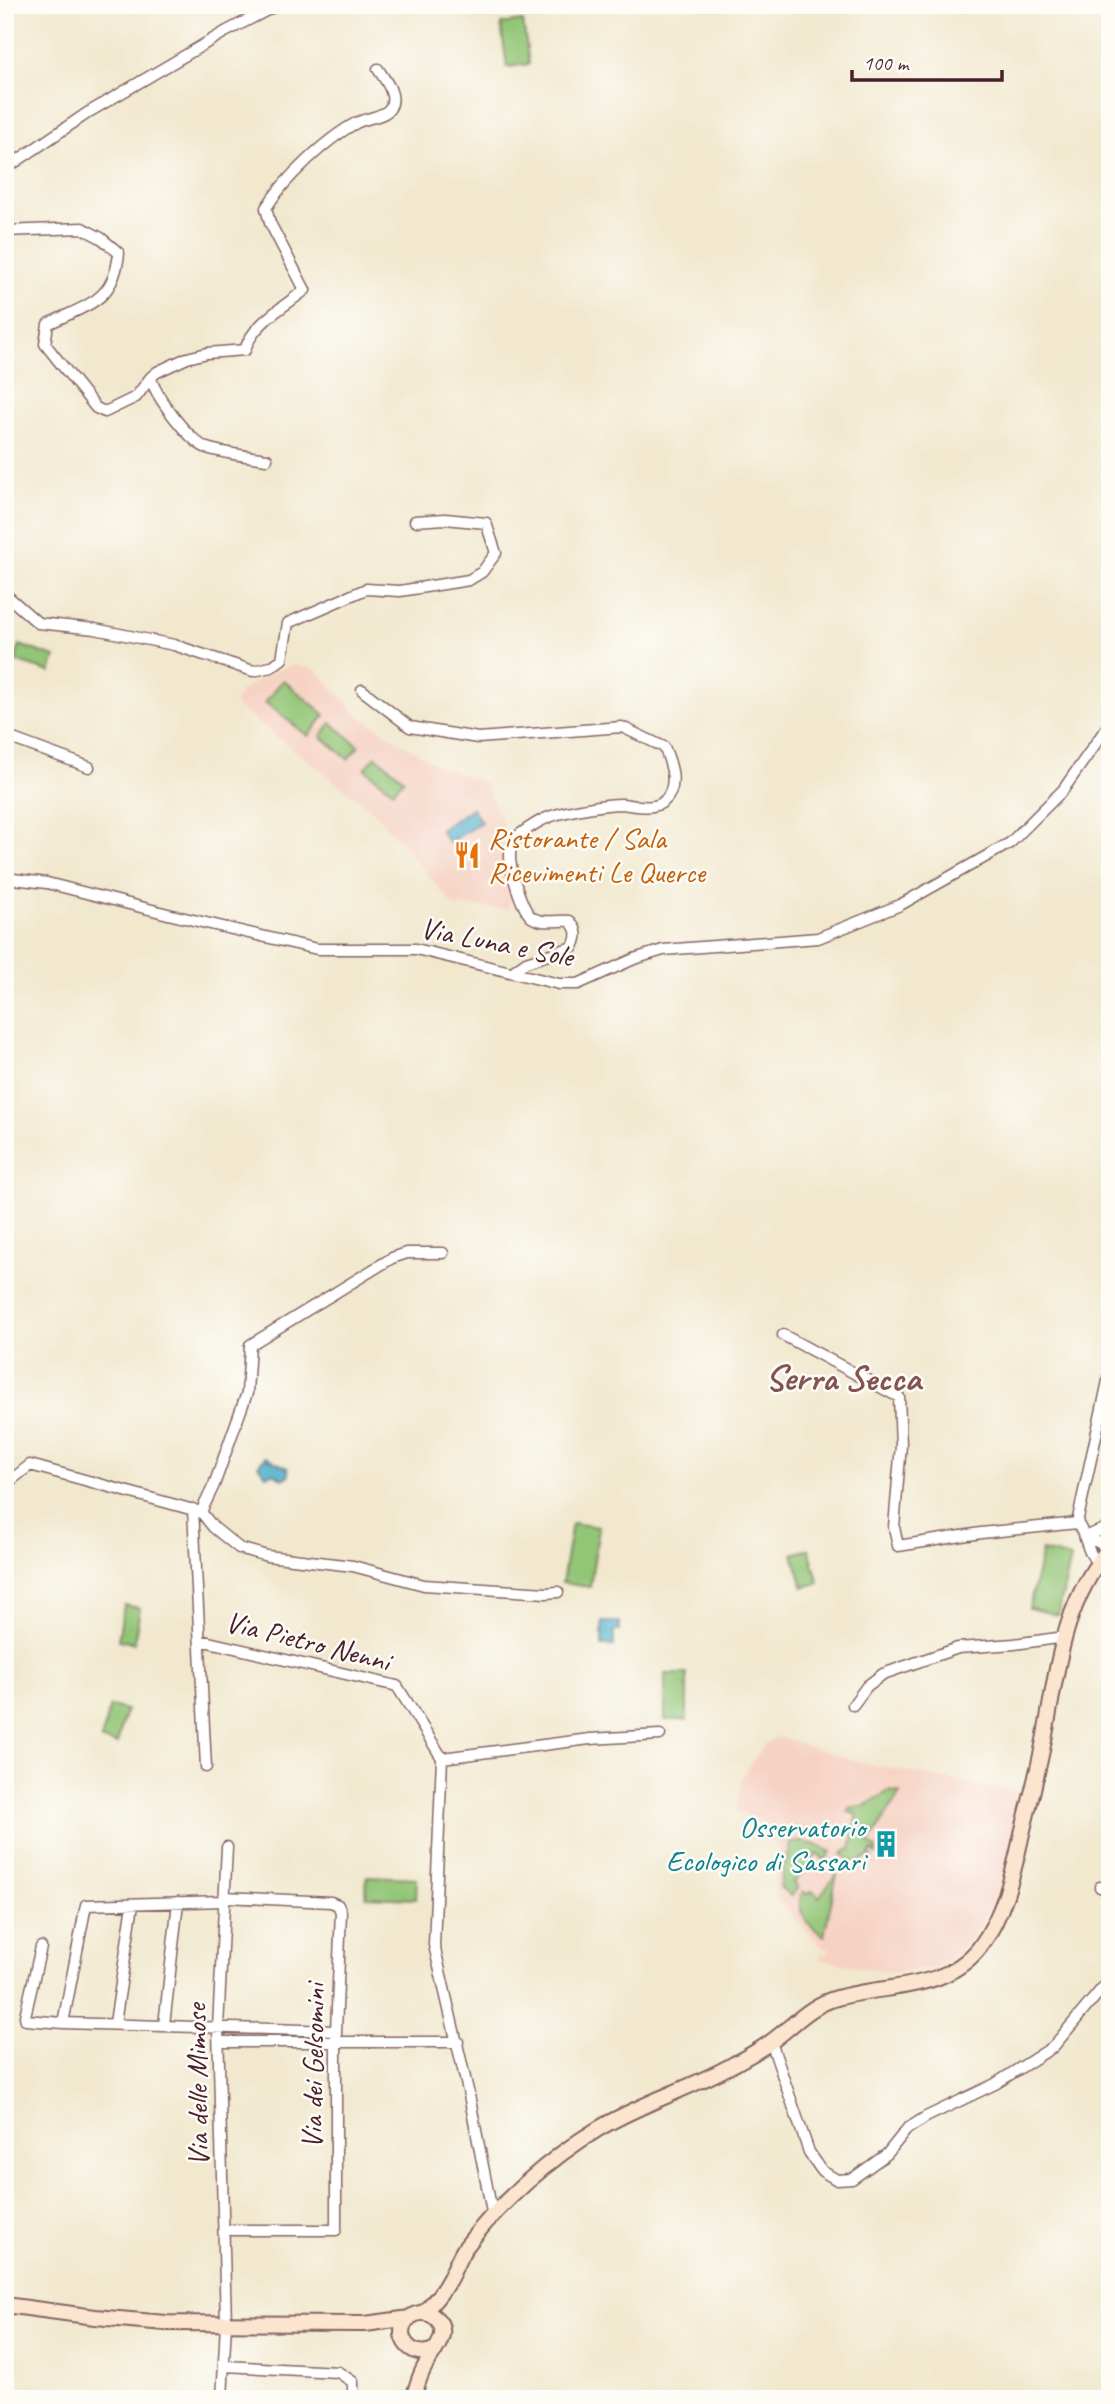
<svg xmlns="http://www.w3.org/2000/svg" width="1115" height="2404" font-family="Caveat,sans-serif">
<rect width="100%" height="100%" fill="#fdfcf7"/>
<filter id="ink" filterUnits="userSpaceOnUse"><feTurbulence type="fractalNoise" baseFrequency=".0143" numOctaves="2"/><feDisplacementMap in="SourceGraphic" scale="14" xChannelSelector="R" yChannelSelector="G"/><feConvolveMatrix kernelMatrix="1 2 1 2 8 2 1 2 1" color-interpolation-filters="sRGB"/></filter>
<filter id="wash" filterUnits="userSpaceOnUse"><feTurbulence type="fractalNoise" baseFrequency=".00686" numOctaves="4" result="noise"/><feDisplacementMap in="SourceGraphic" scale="28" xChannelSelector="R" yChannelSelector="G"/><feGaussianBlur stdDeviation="1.57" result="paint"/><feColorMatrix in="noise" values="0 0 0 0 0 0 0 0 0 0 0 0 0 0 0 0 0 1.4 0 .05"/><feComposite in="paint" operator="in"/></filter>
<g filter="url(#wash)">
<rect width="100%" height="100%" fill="#f1e8ce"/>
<path fill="#f6d2c3" d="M293,665l24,5 42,46 79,50 47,17 19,44v19l6,19 2,19 -3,25 -55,-3 -78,-93 -142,-109 8,-14 26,-16z
M777,1737l91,27 157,30 -24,96 -29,48 -21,22 -16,8 -45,5 -70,-14 1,-6 6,1 2,-6 -8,-2 -44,-47 -3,-11 3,-17 -6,-1 1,-7 6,1 2,-12 -16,-30 -28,-12 6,-34 23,-32z"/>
<path fill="#92c576" stroke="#6e7250" stroke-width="2" d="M523,21l6,43 -22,3 -6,-43z
M20,645l35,12 -5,15 -35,-11z
M283,680l42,35 -17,21 -43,-34z
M331,723l28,23 -11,13 -27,-23z
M376,756l28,23 -11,12 -28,-22z
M572,1523l27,4 -9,60 -28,-4z
M809,1549l10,34 -16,4 -10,-33z
M1042,1551l29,7 -13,57 -29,-7z
M124,1605l16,3 -6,35 -16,-3z
M665,1674h22v46h-22z
M110,1706l16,4 -9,34 -16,-4z
M889,1791l11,2 -31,50 7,5v6l-4,-3 -2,3 2,4h-7l-5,4 -10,-2 -8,-6 3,-1 1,-3h5l6,-36 -9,-2 1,-4 17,-3z
M802,1842l15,3 14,7 -6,8 -8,-6 -23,29 4,4 -7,9 -11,-9 10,-44z
M837,1874l-13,62c-15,-10 -31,-27 -21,-45l5,4 4,-4 7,6z
M367,1876l50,2 -1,21 -50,-2z"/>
<path fill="#47aac6" stroke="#486478" stroke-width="2" d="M472,808l9,14 -32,21 -9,-13z
M265,1457l23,11 1,8 -7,3 -8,-6 -8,2 -8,-10z
M602,1622h18v9h-6v15h-12z"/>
</g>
<g filter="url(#ink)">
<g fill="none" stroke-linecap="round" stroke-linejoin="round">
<defs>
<path id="street" d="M5,169l84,-57 136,-80 52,-27
M5,231l77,-3 19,10 18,15c-5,49 -31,51 -71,71l-3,20 51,64 9,4 31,-15 15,-20 6,-5 30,-14 20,-5 38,-3c7,-26 40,-44 60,-60l-35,-67 -4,-15c18,-29 60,-69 90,-85 9,-5 29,-6 34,-15 8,-13 -5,-28 -12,-39
M151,377c2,17 40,66 56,71 19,6 40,8 60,11
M5,594l33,29 57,6 79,16 79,26 18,-4 11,-8 6,-36 78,-34 34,2 69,-11 13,-8 14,-19 -10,-30 -41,-4 -30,2
M362,690l48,37 68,11 144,-11 42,20c7,16 16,41 -1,55 -10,8 -30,3 -42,2 -15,0 -55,7 -69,12 -10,3 -25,13 -33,19 -4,4 -9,13 -9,19 -1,13 12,58 23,64 10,6 26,2 37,3 8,9 8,15 3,26l-47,15 -14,10
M5,736l84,31
M5,878l42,5 125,32 145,34h99l143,35h19l56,-25 29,-9 155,-12 82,-33 110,-62 53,-53 47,-67
M783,1335l116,62 2,48 -7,82 4,19 83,-13 96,-10
M5,1485l25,-20 171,47 13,-27 33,-92 3,-48 142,-87 15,-5h36
M193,1509l13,258
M201,1512l12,15 26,21 28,8 86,10 71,19 122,8 12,-1
M1086,1536l23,12
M1086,1536l24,-9
M1098,1562c-12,-8 -11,-28 -21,-39l33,-151
M200,1640l197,46 45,72 -8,187 35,150 24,122
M853,1705l14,-19 16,-12 75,-26 56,-4 51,-7
M442,1758l148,-19 70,-4
M1100,1887l10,3
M224,1901l-138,4 -23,118 273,8
M41,1947l-16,69 1,4 37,3
M115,2023l18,-119
M164,2025l14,-123
M219,2042h239
M771,2042l38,110 13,19 15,9 15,-1 35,-25 20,-25 19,-12 69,-33 58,-37 57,-68
M224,2230h112v-199l5,-119 -3,-7 -7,-3 -107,-5
M224,2366l114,6 15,10v17
M222,2399l4,-76 -8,-295 9,-181"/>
<path id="secondary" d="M5,2305l90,12 71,6 199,1 45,-6
M423,2313c9,-9 18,-19 24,-30 7,-11 11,-25 18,-35 34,-45 85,-90 133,-119 43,-26 92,-40 136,-65 13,-7 26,-14 38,-23 21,-15 38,-36 65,-43 49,-14 108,-6 143,-51 23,-31 33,-72 41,-109 8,-34 18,-69 24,-103 13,-70 18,-131 65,-188
M5,2398l1,1
M413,2399c3,-10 6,-22 11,-31 8,-15 31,-37 9,-52 -6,-4 -15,-4 -21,0 -23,14 -2,47 23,33"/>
</defs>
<use href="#street" stroke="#846564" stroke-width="13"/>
<use href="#secondary" stroke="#846564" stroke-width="18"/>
<use href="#street" stroke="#fff" stroke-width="10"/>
<use href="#secondary" stroke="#fce5cf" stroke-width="14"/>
</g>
</g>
<defs>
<symbol id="restaurant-bare" viewBox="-9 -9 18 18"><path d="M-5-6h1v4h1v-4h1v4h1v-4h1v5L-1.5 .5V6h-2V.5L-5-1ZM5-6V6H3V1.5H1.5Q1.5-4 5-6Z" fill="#e8710a" stroke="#fdfcf7" stroke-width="2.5" paint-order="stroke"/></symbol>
<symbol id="building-bare" viewBox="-9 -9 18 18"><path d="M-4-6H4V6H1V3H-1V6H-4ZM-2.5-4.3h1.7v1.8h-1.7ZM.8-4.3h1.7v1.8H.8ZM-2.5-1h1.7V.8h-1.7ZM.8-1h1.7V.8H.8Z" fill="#0f9aa8" stroke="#fdfcf7" stroke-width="2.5" paint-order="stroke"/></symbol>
</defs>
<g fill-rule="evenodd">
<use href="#restaurant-bare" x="448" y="836" width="38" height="38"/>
<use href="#building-bare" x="867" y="1825" width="38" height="38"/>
</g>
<g text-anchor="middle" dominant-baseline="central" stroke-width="5" stroke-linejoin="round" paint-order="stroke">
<g font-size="30" fill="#c56008" stroke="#fdfcf7" text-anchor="start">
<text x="488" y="838">Ristorante / Sala<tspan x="488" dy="34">Ricevimenti Le Querce</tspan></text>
</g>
<g font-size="30" fill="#4a1f2b" stroke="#fdfcf7">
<text transform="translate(497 942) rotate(11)">Via Luna e Sole</text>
<text transform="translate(308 1641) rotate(14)">Via Pietro Nenni</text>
<text transform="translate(313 2066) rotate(-89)">Via dei Gelsomini</text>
<text transform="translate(197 2085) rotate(-91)">Via delle Mimose</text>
</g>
<g font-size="30" fill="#0d838f" stroke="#fdfcf7" text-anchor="end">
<text x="865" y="1827">Osservatorio<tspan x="865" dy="34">Ecologico di Sassari</tspan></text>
</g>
<g font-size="37" font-weight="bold" fill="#835452" stroke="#fdfcf7">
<text x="843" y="1377">Serra Secca</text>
</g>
</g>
<rect width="1115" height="2404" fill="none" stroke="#fdfcf7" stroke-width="28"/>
<path d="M852 70v10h150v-10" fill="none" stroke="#4a1f2b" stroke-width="3.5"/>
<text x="863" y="70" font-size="21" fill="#4a1f2b" stroke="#fdfcf7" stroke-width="5" paint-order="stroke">100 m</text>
</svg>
